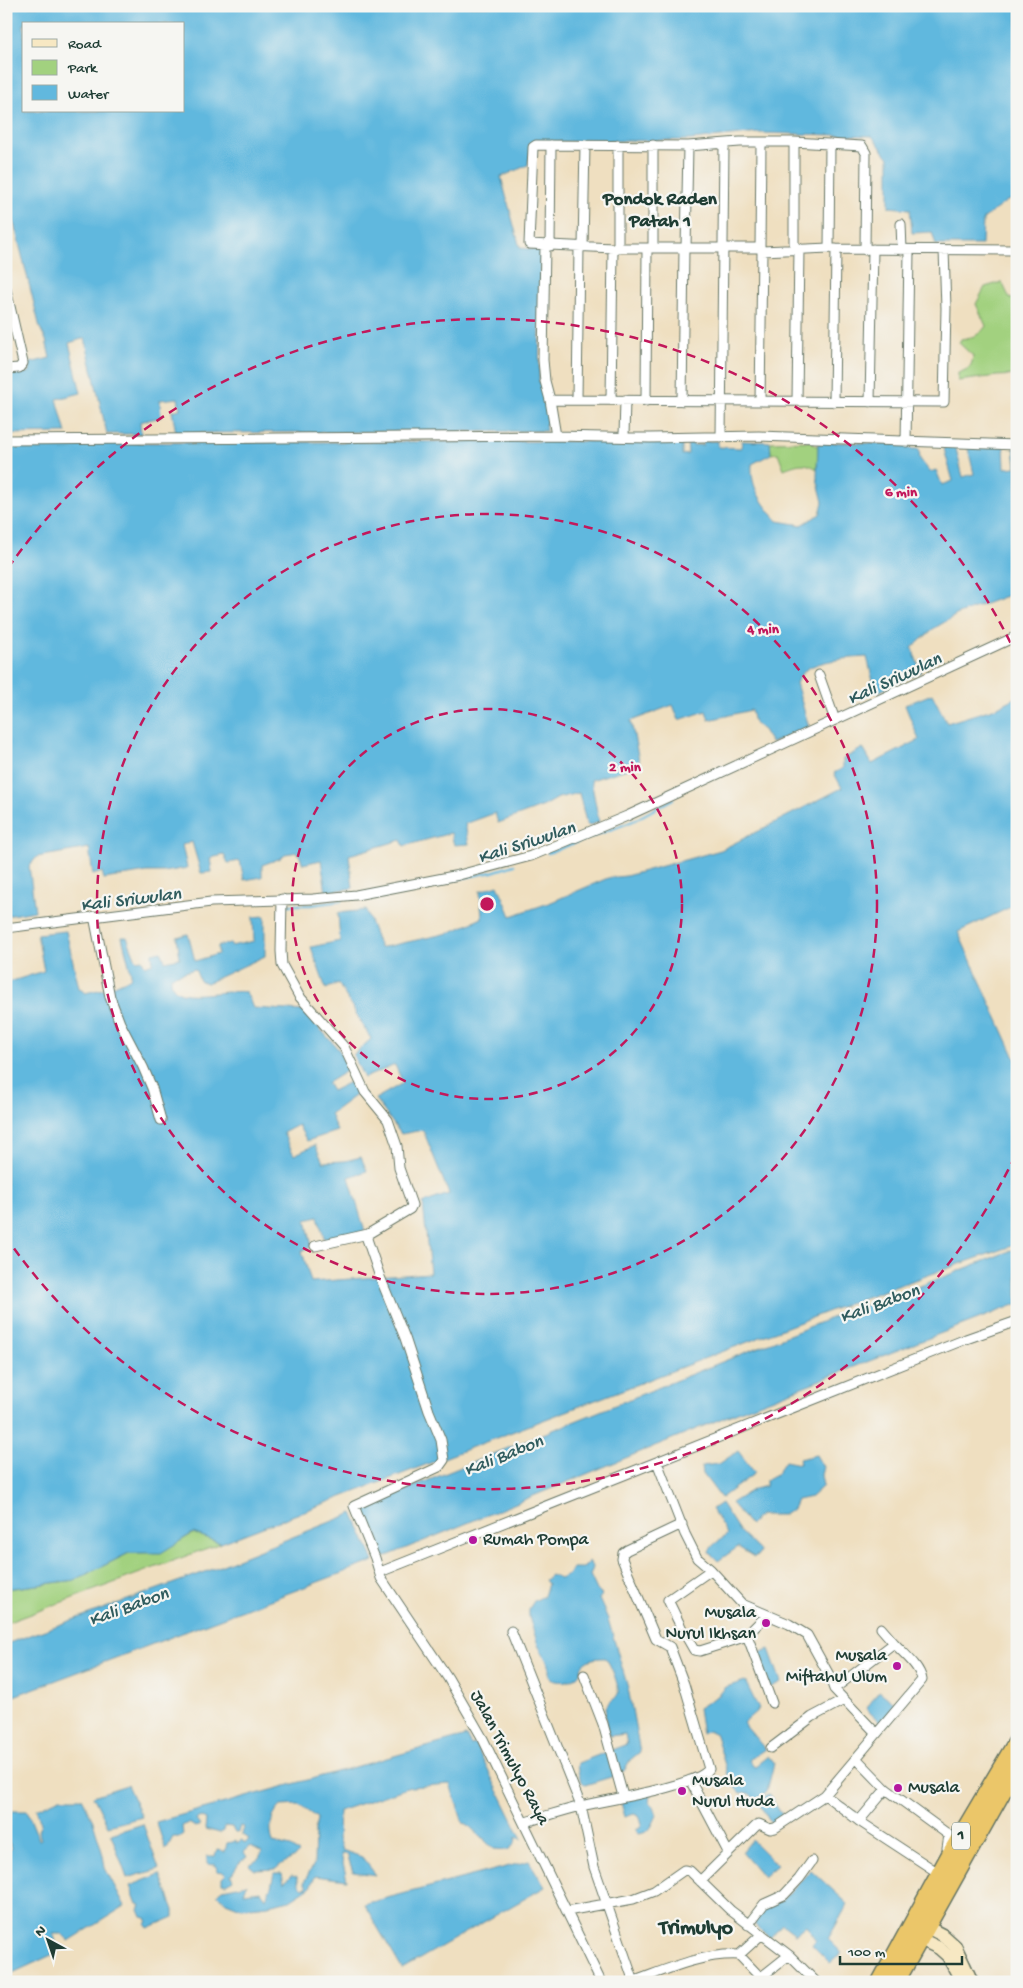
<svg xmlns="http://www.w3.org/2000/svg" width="1023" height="1988" font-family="'Gochi Hand',sans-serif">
<rect width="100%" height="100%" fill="#f6f6f2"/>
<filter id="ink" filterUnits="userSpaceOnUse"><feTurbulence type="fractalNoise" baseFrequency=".02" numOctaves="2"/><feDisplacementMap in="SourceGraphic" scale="10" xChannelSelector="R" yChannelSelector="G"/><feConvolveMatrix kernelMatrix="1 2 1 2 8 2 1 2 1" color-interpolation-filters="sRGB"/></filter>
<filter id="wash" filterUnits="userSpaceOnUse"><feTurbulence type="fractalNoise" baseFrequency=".0096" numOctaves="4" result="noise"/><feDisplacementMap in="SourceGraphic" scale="20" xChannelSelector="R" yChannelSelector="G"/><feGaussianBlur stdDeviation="1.12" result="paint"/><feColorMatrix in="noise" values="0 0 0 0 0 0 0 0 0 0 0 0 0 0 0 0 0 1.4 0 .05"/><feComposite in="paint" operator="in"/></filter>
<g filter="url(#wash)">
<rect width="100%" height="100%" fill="#efdfc0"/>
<path fill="#a2d17f" stroke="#60875a" d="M1002,282l8,17 7,-1v77l-20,1 -39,5v-8c11,-4 14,-6 15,-17l-14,-13 2,-4c12,-2 18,-3 25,-13l-10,-22 9,-17z
M813,441l1,4 4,1 -1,23c-13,-8 -20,-5 -33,0l-6,-16 -7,1 -1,-12z
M194,1533l27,10 -215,80v-34l69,-9 54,-27 32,-1z"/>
<path fill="#61b8de" stroke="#407a89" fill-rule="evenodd" d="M6,6h1011v192l-10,3 -24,18 -1,26h-46l-4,-13 -20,1 -2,-24 -21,-2v-49l-17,-22 -112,-3 -69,7 -159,2 -4,23 -27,12 19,71 21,2 -2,132 8,21 5,20 -7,1 1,7 -370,2 -4,-22 8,-2 -2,-11 -18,2 1,17 -21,5 1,12h-34l-22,-96 -16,5 12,50 -24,6 9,34 -60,1v-59l24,-3v-9l20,-5 -4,-18 -6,-12 -29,-117h-5zM24,24h160v87h-160z
M682,441v14l6,-1 -1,-13h5v4h11v-4h15v6l23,1 1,-7 28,1 1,12 -19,10c-2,24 11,40 26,57l24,4 18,-11 3,-12 -6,-24 1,-36 87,2 5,5h9l1,10 10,13 6,-2 6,15 11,-4 -10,-36h12l8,32 11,-3 -7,-30 37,2 1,22 11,-1 -2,-20 3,-1v146l-59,22 -25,15 -21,19 9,24 -45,21 -9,-36c-17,1 -53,3 -65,16 -2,3 -4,7 -6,10l13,44 -38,16 -8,-13 -9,-7 -3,-13 -42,10 -3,-9 -27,9 -6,-15 -42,16 9,44 -49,15 8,42 -12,4 -8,-33 -21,5 -14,8 -46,17 -3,-10 -30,11 4,20 -15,1 -3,-12 -47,13 -3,-6 -52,15 4,33 -27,4 -5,-32 -18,4 -5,-12 -13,2 -4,4 -19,7v12l-18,3 -4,-19 -12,2 -4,-8 -14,3 2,14 -11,1 -9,-31 -10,3 5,23 -23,4h-17l-43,7 -2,-7 -9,3 -4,-27 -52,9 -8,9 6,45 -29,5v-473z
M932,694l15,29 49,-15 21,-11v207l-59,28 59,130v182l-154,54 -642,245 -28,-10 -32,20h-32l-54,27 -69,9v-606l38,-12 -7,-37 29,-3 13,57 6,5 23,-5 22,-10 1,-5 -9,-36h5l9,23 6,-1 3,7 8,-3 -1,-10 9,-2 4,10 15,-3 -3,-21 11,-3 7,27 23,-7v-8l12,-3 1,3 23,-5 -1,-24 12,-1v40l-58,27 -7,-2 -5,-12 -24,7c0,6 0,10 5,14 11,10 53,-1 70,2l7,16 51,3 35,39 9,20 -21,13 5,8 22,-11 4,13 -28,21 7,17 -30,10 -9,-16 -15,8 11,22 21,-10 8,17 22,-1 16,-4 6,14 -18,6 16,55 -40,9 -7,-24 -12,3 6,26 -10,5 9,31 119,-9 -7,-70 26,-9 -26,-64 -22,4 -26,-35 28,-16 -8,-18 -31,13 -11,-23 18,-16 -33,-56 -12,6 -15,-42 29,-6 -2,-28 28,-3 14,38 69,-15 33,-15 -2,-27 18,-6 13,31 38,-13 59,-25 18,-2 95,-26 121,-62 -8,-15 9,-5v-9l20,-11 9,16 47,-24 -14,-35z
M1017,1248v56l-277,107 -358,147 -22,-49 7,-4 464,-187 84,-30z
M738,1451l17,22 -34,25 -18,-24 -1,-8 17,-2z
M816,1455l7,12 -2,8 2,11 -12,11 -14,3 -4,9 -10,6h-24l-9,10 -19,-22 23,-14 12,-3v-6l10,-5 9,-14 15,3 -1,-5z
M721,1503l19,29 20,19 -2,4 -4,2 -16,-10 -20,14 -9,-9c3,-9 12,-11 18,-18l-15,-25z
M353,1513l21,48 -368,138v-55l199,-72z
M589,1562l4,6 -3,7 7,15 5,5 -3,4 9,20 20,69 12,64 -10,8 -6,11 -13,6 -26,8c-5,-4 -9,-16 -7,-22l49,-19 -2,-10 -15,2c-3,-7 -7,-23 -3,-31 3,-4 9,-6 11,-11 2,-7 -8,-32 -13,-36 -6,0 -14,0 -19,4 -5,3 -4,6 -6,10 -5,10 -19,11 -28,8l-3,-4v-11l-11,-20 -9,-28v-8l5,-8 10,-5 4,-12 -3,-4 6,-5 9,4 8,-4 4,-7h11z
M769,1649l12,33 -12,6 -13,-34z
M745,1681l14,28 -16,14 22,26 -16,11 5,7 14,-11 6,7 -7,28 -10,8 -1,4c-4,-8 -6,-12 -16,-10l-10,-11 -14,-47 -8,-4 -6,3 -4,-26 21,-13 7,-8z
M879,1691l19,15 -17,17 -15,-14z
M466,1736l5,9 4,-1 47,95 -6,-2 -1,7 -7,6 -14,-1 -27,-25 -4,-1 -13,-39 -40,3 -71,24 -1,27 4,12 20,7 14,18 -23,-3 -6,-18h-6l6,26 -32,-4 -5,11 -20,13 -22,5 -27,3 -15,-6 -9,-8 6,-5 24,-5 -3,9 17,-2 5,7 5,-11 3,-14h8l2,10 7,-8 6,1 2,8 4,4 4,-1 -3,-5 10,-18 1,-33 2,-13 -18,-13 -18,1c-11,11 -12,22 -8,37l18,4 8,6c-6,7 -16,8 -23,16l-21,1 -6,-5 10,-6 3,-7 -11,-6 -7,6 3,5 -8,6 -8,12 2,5 -7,4 -4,-1v-5l4,-4 -2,-2 -7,-1 -1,-6 -9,-1v-8h8l2,-6 8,2 2,-9 6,-1 3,-2v3l6,-3 3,4 4,-5 -7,-5 2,-7 -4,-1 -2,6h-3l-3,-5 -7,-1 -1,5 -4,2 -15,-4 1,-9 -6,-3 -4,3 4,6 -5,1 -6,-4 -7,3 1,9 -3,2h-7l-7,13c-4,-9 -6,-19 -10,-28z
M127,1785l15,32 -34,9 -15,-30z
M651,1793l-1,11 4,2 3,9c-5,11 -7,18 -19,19l-2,-4 4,-2 2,-5 -3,-7 -5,-2 -9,3 -5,-18z
M768,1794l17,25 -13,6 -14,-23z
M60,1798h22l10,20 11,37 2,13 20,38 -56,35 -7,-7h-8l4,18 -52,24v-128l4,2 2,-2 -6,-10v-27h21l12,29 2,-1 -3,-8 3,-8 -5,-14z
M143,1824l16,45 -32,9 -16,-44z
M752,1840l25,25 -14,12 -21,-25z
M529,1861l16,26 -143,82 -38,-65z
M811,1870l37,34 -20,35 14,14 -12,10 -18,-18 4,-6 -10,-14 -11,9 -13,-10 -12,14 -16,-14 2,-7 15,-14 10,-2z
M160,1874l14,36v7l-26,11 -3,-4 3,-2 -2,-4 -4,-1 -3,-7 2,-5 -4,-1 -7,-18z"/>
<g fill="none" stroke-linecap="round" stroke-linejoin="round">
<path stroke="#61b8de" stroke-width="2.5" d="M548,853l83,-31 42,-23
M393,892l99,-20 22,-7
M284,905h27l30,-4
M113,919l29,-4"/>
</g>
</g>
<g filter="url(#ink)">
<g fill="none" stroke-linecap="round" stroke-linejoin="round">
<defs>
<path id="street" d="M653,145v103
M901,224l1,26
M545,246l-2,114 2,21 5,19 6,36
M550,246l1,-101
M583,247l2,-102
M618,248v-103
M686,248l2,-102
M760,248l1,-105
M794,248v-106
M829,248l1,-104
M865,250l1,-97 -4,-7 -68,-4h-54l-52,4 -152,-1 -3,2 -4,97 84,4h147l2,3 67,-3 7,1 181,1
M6,289l17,74 -4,5 -13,1
M550,400l394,2 2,-94 -2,-58
M577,400l2,-153
M611,400l2,-152
M646,401l1,-153
M682,401l2,-153
M760,401l2,-150
M797,401l2,-153
M834,402l2,-153
M870,402l3,-153
M624,436l1,-36
M721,437l3,-292
M6,440l550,-4 94,2 109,-2 258,9
M906,442l3,-191
M819,675l16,45
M282,899l-1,52 1,14 17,31 45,51 21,45 23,28 9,26 2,22 13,37 -2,4 -42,25 -1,5 13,38 25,61 24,73 12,29 3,20 -5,7 -85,39 21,52 6,20 67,100 35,61 118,243
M94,916l16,81 10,26 23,44 9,21 9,32
M6,928l205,-26 102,-3 43,-4 103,-20 72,-19 96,-40 390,-180
M315,1246l53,-12
M657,1462l28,72 12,24 14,12 31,34 47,20 18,11 22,40 5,14 42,44
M711,1570l-43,30 14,29 12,21 6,1 41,-13 6,-3 20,-20
M380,1572l586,-233 51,-18
M511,1631l70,175 13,61 40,115
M747,1635l25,68
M584,1675l19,49 20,72
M834,1689l60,-46 -13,-15
M771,1748l41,-31 32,-17
M856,1758l30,31 63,46 -2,13
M690,1780l38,72
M825,1795l34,26 81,53
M859,1821l27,-32
M525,1822c18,-5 37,-11 56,-16 24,-6 117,-20 128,-37l-25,-85 -14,-37 -14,-8 -34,-80 1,-6 4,-3 55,-26
M700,1881l56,-55 3,-2 11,5 5,-1 50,-33 97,-115c-2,-14 -19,-27 -28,-37
M567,1911l66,-12 21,-8 30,-21 6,1 40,39 59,45 27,27
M748,1925l16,-21 20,-9 15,-16 13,-18
M739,1955l23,-21
M632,1982c34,-12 70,-29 107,-27l22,23
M755,1982l34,-27"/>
<path id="secondary" d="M919,1923l25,13 11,10 17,36
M912,1935l27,13 9,8 14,26"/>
<path id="highway" d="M880,1982l70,-128 67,-113
M896,1982l121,-216"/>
</defs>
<use href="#street" stroke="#687665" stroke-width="11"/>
<use href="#secondary" stroke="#687665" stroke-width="15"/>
<use href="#highway" stroke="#687665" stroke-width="19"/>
<use href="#street" stroke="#fff" stroke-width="9"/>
<use href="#secondary" stroke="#f7e8c3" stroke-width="12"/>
<use href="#highway" stroke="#ebc669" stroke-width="16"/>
</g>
</g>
<g fill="none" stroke="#c2185b" stroke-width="2.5" stroke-dasharray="9 6">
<circle cx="487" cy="904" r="195"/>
<circle cx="487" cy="904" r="390"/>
<path d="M1015 1156A585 585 0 0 1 8 1240M8 568A585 585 0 0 1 1015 652"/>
</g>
<g fill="#b5179e" stroke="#f6f6f2" stroke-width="2">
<circle cx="473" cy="1540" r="5"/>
<circle cx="766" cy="1623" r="5"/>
<circle cx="897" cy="1666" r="5"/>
<circle cx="898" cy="1788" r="5"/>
<circle cx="682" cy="1791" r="5"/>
</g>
<g text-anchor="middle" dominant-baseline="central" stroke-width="4.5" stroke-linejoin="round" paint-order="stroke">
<rect fill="#f6f6f2" stroke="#60746d" stroke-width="1" x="952" y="1822.5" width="18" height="27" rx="4"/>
<g font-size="16" font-weight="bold" fill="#1f3d34">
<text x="961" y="1836">1</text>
</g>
<g font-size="18" fill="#1f3d34" stroke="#f6f6f2" text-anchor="start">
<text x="483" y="1540">Rumah Pompa</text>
<text x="756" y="1613" text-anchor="end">Musala<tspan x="756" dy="21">Nurul Ikhsan</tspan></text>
<text x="887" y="1656" text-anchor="end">Musala<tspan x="887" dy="21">Miftahul Ulum</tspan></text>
<text x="692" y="1781">Musala<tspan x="692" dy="21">Nurul Huda</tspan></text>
<text x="908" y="1788">Musala</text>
</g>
<g font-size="18" fill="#1f3d34" stroke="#f6f6f2">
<text transform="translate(509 1758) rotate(62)">Jalan Trimulyo Raya</text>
</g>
<g font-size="19" font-weight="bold" fill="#1f3d34" stroke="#f6f6f2">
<text x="660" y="200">Pondok Raden<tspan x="660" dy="22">Patah 1</tspan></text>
</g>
<g font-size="19" font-style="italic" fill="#305c5e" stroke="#f6f6f2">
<text transform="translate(895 680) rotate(-25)">Kali Sriwulan</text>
<text transform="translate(527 844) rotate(-18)">Kali Sriwulan</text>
<text transform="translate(131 901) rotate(-7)">Kali Sriwulan</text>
<text transform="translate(880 1305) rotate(-20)">Kali Babon</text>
<text transform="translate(504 1457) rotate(-22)">Kali Babon</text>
<text transform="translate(129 1608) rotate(-20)">Kali Babon</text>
</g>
<g font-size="22" font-weight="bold" fill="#1f3d34" stroke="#f6f6f2">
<text x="696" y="1929">Trimulyo</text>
</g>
</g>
<circle cx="487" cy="904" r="8" fill="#c2185b" stroke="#f6f6f2" stroke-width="2.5"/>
<g font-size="15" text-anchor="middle" font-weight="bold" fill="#c2185b" stroke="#f6f6f2" stroke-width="4.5" stroke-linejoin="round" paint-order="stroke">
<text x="901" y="496">6 min</text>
<text x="763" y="633">4 min</text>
<text x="625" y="771">2 min</text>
</g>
<rect width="1023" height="1988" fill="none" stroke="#f6f6f2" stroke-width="25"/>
<rect x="22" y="22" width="162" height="90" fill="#f6f6f2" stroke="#a0aca6"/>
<rect x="32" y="39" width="25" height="8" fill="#f7e8c3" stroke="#a0aca6"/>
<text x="68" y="48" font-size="15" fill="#1f3d34">Road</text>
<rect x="32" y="60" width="25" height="15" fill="#a2d17f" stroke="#a0aca6"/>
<text x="68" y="72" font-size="15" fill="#1f3d34">Park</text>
<rect x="32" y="85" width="25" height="15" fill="#61b8de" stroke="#a0aca6"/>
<text x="68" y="98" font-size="15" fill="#1f3d34">Water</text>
<g transform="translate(48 1940) rotate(320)" stroke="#f6f6f2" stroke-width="4" paint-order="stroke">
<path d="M0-4L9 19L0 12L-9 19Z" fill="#1f3d34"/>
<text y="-8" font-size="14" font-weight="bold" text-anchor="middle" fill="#1f3d34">N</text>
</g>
<path d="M840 1956v8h122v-8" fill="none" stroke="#1f3d34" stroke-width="2.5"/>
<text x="848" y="1956" font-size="15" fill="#1f3d34" stroke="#f6f6f2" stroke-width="4" paint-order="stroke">100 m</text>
</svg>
